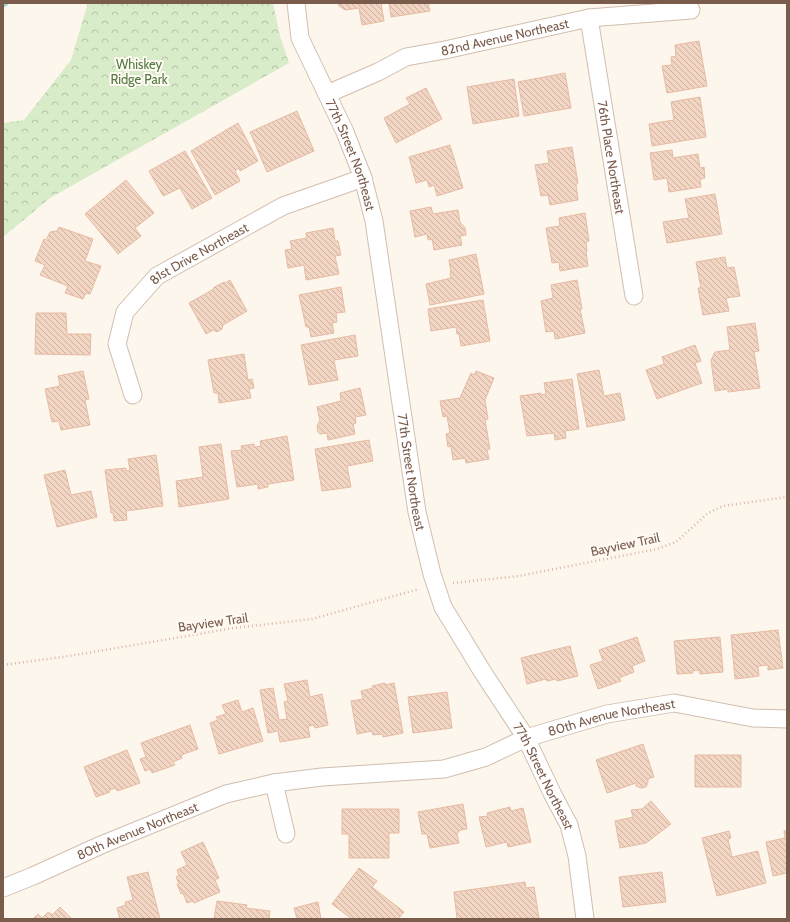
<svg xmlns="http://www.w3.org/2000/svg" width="790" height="922" font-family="Cabin,sans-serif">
<defs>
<pattern id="park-crowns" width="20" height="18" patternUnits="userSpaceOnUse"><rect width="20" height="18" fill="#d8ecc9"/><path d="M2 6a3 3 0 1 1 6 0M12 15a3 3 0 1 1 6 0" fill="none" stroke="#b4c2a5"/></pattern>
<pattern id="building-back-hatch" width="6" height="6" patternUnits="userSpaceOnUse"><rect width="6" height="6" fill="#f3d5c3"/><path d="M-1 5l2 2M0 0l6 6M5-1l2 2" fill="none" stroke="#cab0a1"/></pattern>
</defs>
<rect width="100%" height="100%" fill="#fdf6ec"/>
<path fill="url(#park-crowns)" d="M88,3h185l7,33 9,27 -239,135 -47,39v-114l21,-3 47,-60z"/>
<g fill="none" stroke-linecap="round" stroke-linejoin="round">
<path stroke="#a5d3da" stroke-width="5.5" d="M3,5l3,-2"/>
</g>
<path fill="url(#building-back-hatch)" stroke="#e6bba3" d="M338,3h43l3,18 -22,4 -3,-17 -14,2 -6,-4z
M389,3h48l-9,1 2,7 -39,6z
M699,41l8,45 -40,7 -5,-27 10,-1 -1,-8 5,-1 -1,-11z
M565,73l6,35 -47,8 -6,-34z
M514,79l5,37 -46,8 -6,-37z
M426,88l16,31 -46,24 -12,-25 26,-14 -4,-6z
M700,97l6,40 -54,9 -3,-22 25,-4 -3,-18z
M297,111l17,40 -47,21 -17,-40z
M238,123l20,38 -18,10 -1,-3 -4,3 5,10 -25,14 -24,-44z
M450,145l13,43 -26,8 -3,-11 -5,2 -2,-7 -11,3 -7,-26z
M572,147l6,36 -2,1 2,16 -28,5 -2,-10 -7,1 -6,-31 14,-2 -2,-12z
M672,150l1,8 25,-4 2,14 4,-1 1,11 -5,1 1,8 -32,5 -2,-14 -13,2 -4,-27z
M185,151l27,47 -20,11 -12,-21 -17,8 -14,-25z
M126,180l28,33 -19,15 6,8 -23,18 -33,-40z
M715,194l7,40 -55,9 -4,-21 26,-4 -4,-19z
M431,207l2,7 25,-4 2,12 5,6 1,7 -6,1 2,9 -28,5 -2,-11 -4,1 -1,-6 -12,3 -5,-26z
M585,213l4,28 -3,1 1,9 -1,1 2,14 -28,5 -1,-9 -7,1 -6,-35 14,-2 -1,-8z
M59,227l34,12 -8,22 16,5 -11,28 -4,-1 -3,6 -18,-6 3,-7 -28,-11 5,-10 -10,-4 9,-22 6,2 -3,-3 3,-6 7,-1z
M333,228l2,13h3l3,14 -6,1 4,18 -33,6 -2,-15 -16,3 -3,-18 7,-1 -2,-8 17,-3 -1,-5z
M476,254l8,40 -54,11 -4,-21 25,-6 -1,-5h1l-2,-13z
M725,257l2,11 7,-1 6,29 -14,2 3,13 -26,4 -5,-27h3l-5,-26z
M230,280l17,31 -24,14 -1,4 -5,3 -4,-2 -7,4 -17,-31 25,-14 -1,-1 11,-6 1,1z
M577,280l5,29h-2l5,24 -30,6 -1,-8 -8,1 -5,-31 12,-3 -2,-13z
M341,287l4,25 -9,1 1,9 -5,1 2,10 -23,4 -2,-10h-3l-7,-32z
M483,300l7,41 -29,5 -2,-12h-2l-1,-7 -25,4 -3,-22z
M36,313h30l1,21h24l-1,21 -55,-1z
M755,323l4,28 -5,1 6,36 -32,4v-3l-13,2 -4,-31 4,-8 15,-2 -3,-23z
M355,335l3,21 -24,4 4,20 -29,5 -8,-40z
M695,345l6,16 -6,2 7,20 -45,16 -11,-29 18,-6 -2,-7z
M244,354l4,26 4,-1 2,9 -5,1 2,9 -32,5 -1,-10h-4l-6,-33z
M599,370l5,26 16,-3 5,27 -38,7 -10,-53z
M83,371l6,28 -4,1 5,25 -29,5 -2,-9 -7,1 -7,-33 15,-3 -2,-10z
M476,371l18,7 -9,22 3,19 -3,1 5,29 -3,1 2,9 -23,4 -1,-5 -12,2 -2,-14 -3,1 -2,-13 4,-1 -3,-17 -4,1 -3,-16 20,-3 11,-25 3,2z
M572,379l7,50 -14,2 1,7 -11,2 -1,-7 -27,3 -7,-40 21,-3v2l5,-1 -2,-11z
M360,388l6,27 -11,2 1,6 -3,1 2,10 -27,6 -1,-7 -7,1 -2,-2 -1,-6 3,-6 -3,-13 24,-6 -1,-8z
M287,436l7,44 -26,4v3l-10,2v-5l-21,3 -6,-36 11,-1 -1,-4 13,-2v3l7,-1 -1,-5z
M369,440l4,21 -26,5 4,21 -29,4 -7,-42z
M221,444l8,55 -50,8 -3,-26 27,-4 -4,-30z
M156,455l7,51 -37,5 1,9 -13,1 -1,-8h-2l-6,-43 21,-2v3l4,-1 -2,-11z
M65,470l6,25 20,-4 6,26 -40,10 -13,-52z
M778,630l5,38 -15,2v-5l-10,1 1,10 -24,3 -4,-44z
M637,637l8,24 -13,5 2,6 -15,6 2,3 -23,8 -8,-24 13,-4 -4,-11z
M720,637l3,35 -23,2 -1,-4 -7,1 1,2 -16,1 -3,-33z
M570,646l8,30 -21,5 -1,-2 -9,2 -1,-2 -19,5 -6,-26z
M307,680l3,17 12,-3 6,31 -13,3 -1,-3 -6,1 2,11 -30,5 -2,-11 -10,2 -8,-43 13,-2 6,32 8,-1 -3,-17 4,-1 -4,-17z
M385,683v2l9,-2 9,50 -20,4 -1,-3 -9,1 -1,-4 -15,3 -6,-33 12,-2 -2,-8 12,-3 -1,-2z
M447,692l5,36 -39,5 -5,-36z
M238,700l4,12 11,-4 10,33 -44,13 -9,-31 8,-3 -2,-3 10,-3 -4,-9z
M190,725l8,24 -17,6 1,3 -9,4 2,3 -23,8 -2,-4 -5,2 -5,-12 6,-2 -5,-14z
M643,744l11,33 -6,2v3l-2,5 -5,1 -5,-2v-3l-29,10 -11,-33z
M127,750l13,33 -23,8 -1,-3 -7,2 1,2 -14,5 -12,-30z
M695,755h46v32h-46z
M651,801l20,23 -25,19 -26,5 -5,-27 18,-4 -2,-7 11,-1z
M463,804l4,25 -7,1 -3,4 2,9 -29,5 -3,-14h-5l-4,-22z
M510,807l1,4 12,-3 8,34 -23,5 -1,-5 -21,5 -7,-30 9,-1 -1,-3z
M342,809h57v24h-10v25h-40v-24h-7z
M787,830v43l-14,3 -7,-34 19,-4 -1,-7z
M729,831l2,7 -3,1 4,18 26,-6 8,32 -49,13 -15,-58z
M203,842l16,36 -4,2 5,12 -26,11 -1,-2 -6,2 -4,-10 -2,1 -4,-10h2l-3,-7 3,-2 -2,-5 10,-5 -6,-13z
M359,868l18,13 -5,6 32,25 -6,7h-46l-20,-15z
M148,872l12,47h-40l-3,-11 9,-3 -1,-3 8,-2 -6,-23z
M662,872l4,30 -43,5 -4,-30z
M525,882l1,6 8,-1 5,31 -82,1 -3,-27z
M217,901l30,4 -1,3 24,3 -1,8h-55z
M318,902l3,17h-24l-3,-11z
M60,907l12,12h-39l5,-5 4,4 6,-6 4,3z"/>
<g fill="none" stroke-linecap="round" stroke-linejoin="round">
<defs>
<g id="minor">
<path id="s1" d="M296,3l4,35 45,94 18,46 11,43 43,291 15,62 11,33 39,64 44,67 27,57 16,30 8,31 8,63"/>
<path id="s2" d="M589,18l45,278"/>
<path id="s3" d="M327,94l51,-22 28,-15 39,-7 144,-32 102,-8"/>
<path id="s4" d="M133,395l-16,-51 8,-32 32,-36 126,-70 80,-28"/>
<path d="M274,783l12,51"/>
<path id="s5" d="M3,888l30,-12 68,-31 125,-51 48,-11 48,-6 122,-8 42,-12 40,-19 81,-24 67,-11 79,15 34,1"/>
</g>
</defs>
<use href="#minor" stroke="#d1beb0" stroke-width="19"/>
<path stroke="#d9b8a5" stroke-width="2.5" stroke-dasharray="1 3" stroke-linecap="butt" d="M453,583l66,-7 138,-27 19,-7 32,-29 15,-7 64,-9
M3,665l66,-9 165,-28 78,-9 107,-30"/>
<use href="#minor" stroke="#fff" stroke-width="17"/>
</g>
<g text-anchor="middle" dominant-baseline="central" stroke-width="4" stroke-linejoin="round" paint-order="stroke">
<g font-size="13" fill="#7a5c4d" stroke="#fffaf3">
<text stroke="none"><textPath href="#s3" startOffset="188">82nd Avenue Northeast</textPath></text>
<text stroke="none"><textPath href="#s1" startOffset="163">77th Street Northeast</textPath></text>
<text stroke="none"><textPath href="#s2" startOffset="141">76th Place Northeast</textPath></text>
<text stroke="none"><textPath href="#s4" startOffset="182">81st Drive Northeast</textPath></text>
<text stroke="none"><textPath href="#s1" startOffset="487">77th Street Northeast</textPath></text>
<text transform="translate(625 544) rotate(-12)">Bayview Trail</text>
<text transform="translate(213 622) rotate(-8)">Bayview Trail</text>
<text stroke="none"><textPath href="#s5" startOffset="638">80th Avenue Northeast</textPath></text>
<text stroke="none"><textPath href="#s1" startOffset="823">77th Street Northeast</textPath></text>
<text stroke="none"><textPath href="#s5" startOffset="146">80th Avenue Northeast</textPath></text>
</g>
<g font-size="13" fill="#537a41" stroke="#fffaf3">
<text x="139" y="64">Whiskey<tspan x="139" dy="15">Ridge Park</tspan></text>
</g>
</g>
<rect width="790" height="922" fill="none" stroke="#7a5c4d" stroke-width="8"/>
</svg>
